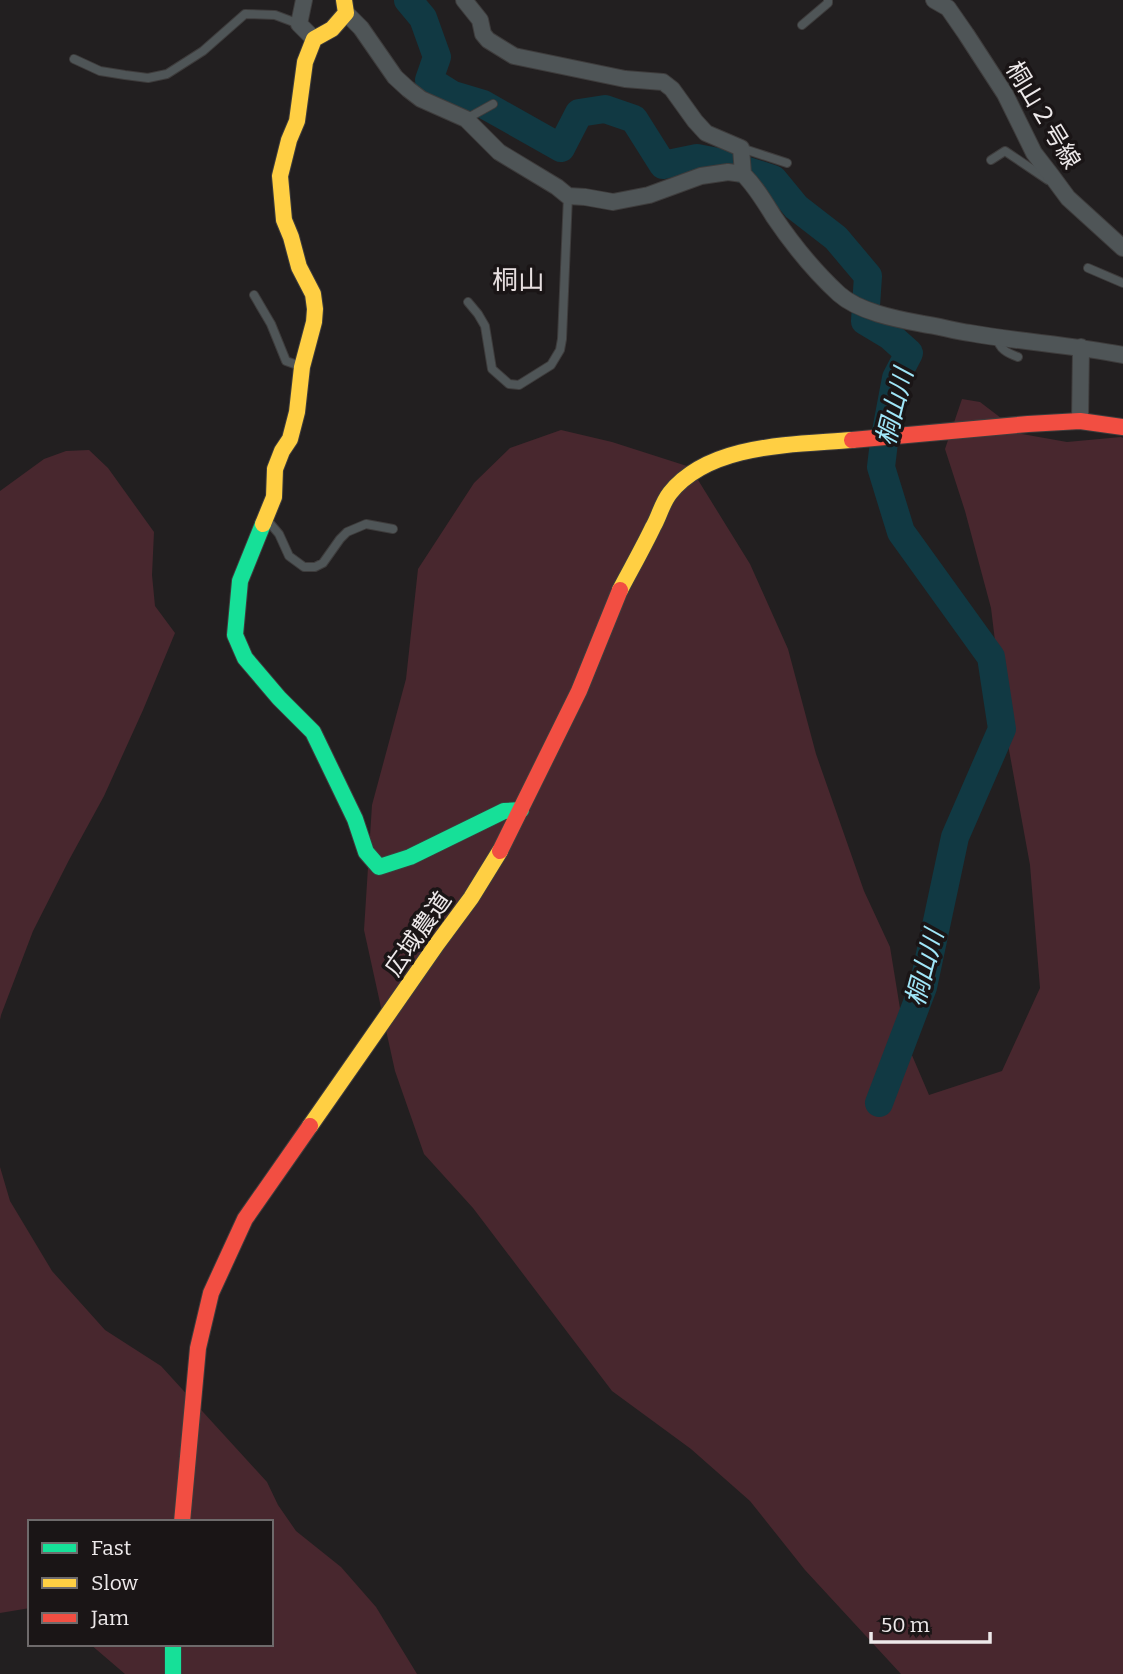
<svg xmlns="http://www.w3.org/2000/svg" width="1123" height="1674" font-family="Bitter,'Noto Sans JP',serif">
<rect width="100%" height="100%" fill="#221f20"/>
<path fill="#48272e" d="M962,399l18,3 42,32 45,8 54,-5 2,1v1236h-222l-96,-104 -55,-69 -59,-52 -79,-58 -139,-183 -49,-54 -29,-83 -31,-141 8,-125 34,-126 12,-110 56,-86 36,-35 51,-18 51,12 78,25 60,97 38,85 28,105 48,137 26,56 15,92 24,56 73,-24 38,-83 -10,-123 -23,-126 -16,-131 -26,-97 -20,-62z
M89,450l19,18 46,64 -2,43 3,31 20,27 -32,77 -39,86 -35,64 -36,71 -32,84 -1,5v-529l44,-32 22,-8z
M0,1167l10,34 42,70 53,59 56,36 106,116 11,23 18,26 45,36 35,40 41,67h-292l-35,-30h181v-122h-241v86l-30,5z"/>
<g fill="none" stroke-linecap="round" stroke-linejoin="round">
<path stroke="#113943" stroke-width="28" d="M408,0l15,18 14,39 -8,23 24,15 30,9 78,44 18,-35 26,-4 29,10 29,46 34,-7 26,5 50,16 23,28 40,31 32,38 -3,45 25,15 19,17 -13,25 -12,64 -3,25 20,65 90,125 11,72 -47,108 -32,150 -44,116"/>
<defs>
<path id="lane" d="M802,25l26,-22v-3
M74,59l26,12 25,4 23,3 19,-4 36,-23 42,-37 30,1 24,9
M466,119l27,-15
M741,148l46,15
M991,160l14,-9 43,29 2,-1
M1088,268l35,15
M254,295l17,29 15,37 14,5
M468,302l10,12 7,12 7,43 17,15 10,1 32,-20 9,-15 2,-11 6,-143
M997,337c2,12 10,16 21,20
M268,521l11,13 10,22 15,11h11l8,-4 17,-24 7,-7 19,-8 27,5"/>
<path id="street" d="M304,0l-5,24 15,15
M464,0l16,20 3,14 5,6 26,16 111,23 38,3 9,7 23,32 11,12 35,15 2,26
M934,0l14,8 18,26 39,60 29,59 17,22 17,23 55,50
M346,13l15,15 34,49 13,12 13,10 45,20 33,33 58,35 11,9 17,1 28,5 36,-7 52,-19 27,-4 15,2c13,13 21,27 31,43 19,28 40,54 65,77 20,18 58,25 84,30 16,2 31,7 47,9 51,9 102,12 153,22
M1080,421l1,-74"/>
<path id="fast" d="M263,524l-23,57 -5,54 10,23 34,40 34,34 42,87 11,33 13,15 31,-10 94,-46 17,-1
M173,1644v30"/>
<path id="slow" d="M263,524l11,-27 1,-28 7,-18 8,-12 7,-27 5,-45 12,-45 1,-13 -2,-15 -14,-27 -8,-30 -7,-17 -4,-44 9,-36 8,-19 8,-59 9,-23 18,-10 14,-16 -2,-13
M620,590c11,-21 23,-42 33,-63 6,-10 9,-24 17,-34 40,-50 124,-48 182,-53
M310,1126l127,-182 34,-46 29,-47"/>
<path id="jam" d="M852,440l176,-16 52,-3 43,6
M500,851l79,-160 41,-101
M182,1522l16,-174 13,-55 34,-74 65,-93"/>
</defs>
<use href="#lane" stroke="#3e3c3c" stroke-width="10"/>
<use href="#street" stroke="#3e3c3c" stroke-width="18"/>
<use href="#fast" stroke="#3e3c3c" stroke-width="18"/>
<use href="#slow" stroke="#3e3c3c" stroke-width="18"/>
<use href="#jam" stroke="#3e3c3c" stroke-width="18"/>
<use href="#lane" stroke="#4f5557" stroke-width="8"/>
<use href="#street" stroke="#4f5557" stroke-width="16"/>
<use href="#fast" stroke="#16e098" stroke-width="16"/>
<use href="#slow" stroke="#ffcf43" stroke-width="16"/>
<use href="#jam" stroke="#f24e42" stroke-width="16"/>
</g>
<g text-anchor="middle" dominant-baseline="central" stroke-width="7" stroke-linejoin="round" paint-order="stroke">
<g font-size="24" fill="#ede9ea" stroke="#1a1516">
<text transform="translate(1043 115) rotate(59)">桐山２号線</text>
<text transform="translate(418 934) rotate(-55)">広域農道</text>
</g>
<g font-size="26" fill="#e7dfe0" stroke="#1a1516">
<text x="518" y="280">桐山</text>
</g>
<g font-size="26" font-style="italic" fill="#a0e6f8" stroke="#1a1516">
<text transform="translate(895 407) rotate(-76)">桐山川</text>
<text transform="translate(925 968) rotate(-75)">桐山川</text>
</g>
</g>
<rect x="28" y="1520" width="245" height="126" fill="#1a1516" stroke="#6e6a6b" stroke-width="2"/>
<rect x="42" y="1543" width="35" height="10" fill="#16e098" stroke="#6e6a6b" stroke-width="2"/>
<text x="91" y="1555" font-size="21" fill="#ede9ea">Fast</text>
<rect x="42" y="1578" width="35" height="10" fill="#ffcf43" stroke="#6e6a6b" stroke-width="2"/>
<text x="91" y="1590" font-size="21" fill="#ede9ea">Slow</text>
<rect x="42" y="1613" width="35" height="10" fill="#f24e42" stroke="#6e6a6b" stroke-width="2"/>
<text x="91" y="1625" font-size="21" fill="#ede9ea">Jam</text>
<path d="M871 1632v10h119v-10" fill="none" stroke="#ede9ea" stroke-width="3.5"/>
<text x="881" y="1632" font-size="21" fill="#ede9ea" stroke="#1a1516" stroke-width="5" paint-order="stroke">50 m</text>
</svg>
